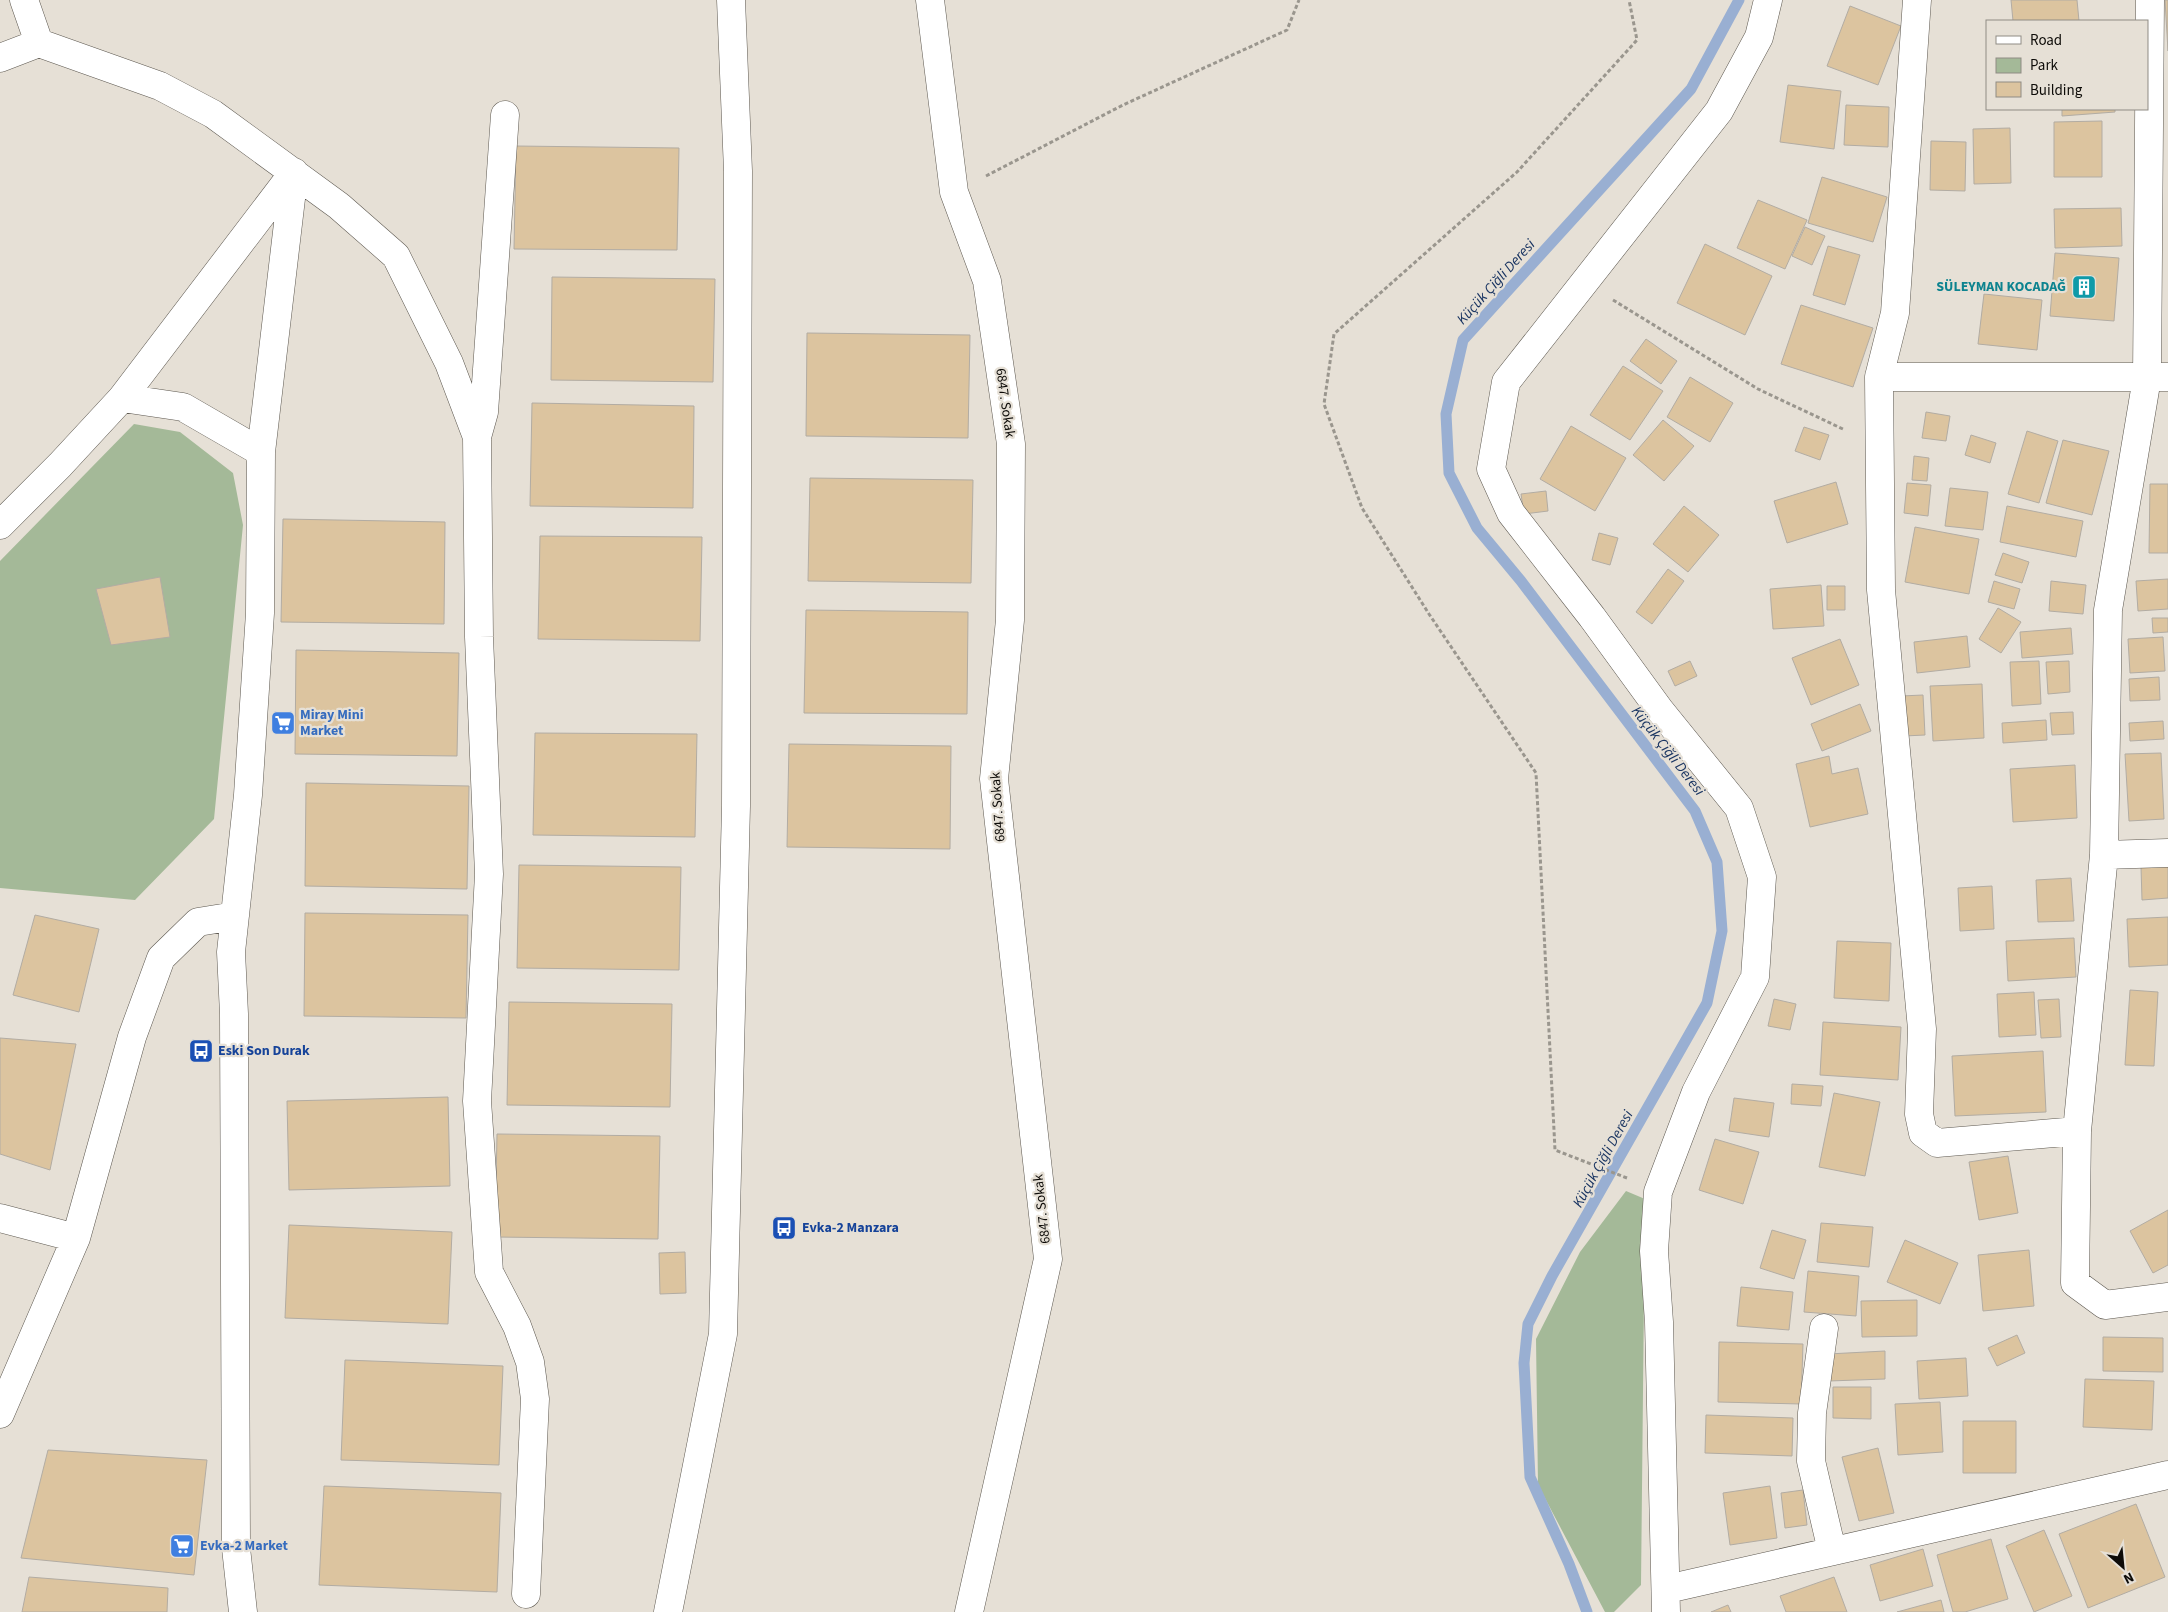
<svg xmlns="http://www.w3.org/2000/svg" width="2168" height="1612" font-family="'Source Sans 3',sans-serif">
<rect width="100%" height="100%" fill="#e6e0d6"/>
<path fill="#a4b998" d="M134,424l46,8 53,41 10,52 -29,294 -79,81 -135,-12v-327z
M1626,1191l19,8 -4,386 -27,27h-9l-67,-127 -2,-146 44,-87z"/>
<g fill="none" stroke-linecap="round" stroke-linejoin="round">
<path stroke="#99afd2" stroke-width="11" d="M1587,1612l-18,-48 -39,-87 -6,-114 4,-39 24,-48 155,-273 15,-72 -5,-69 -22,-51 -174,-230 -44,-53 -28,-55 -3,-59 17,-74 228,-251 48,-89"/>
</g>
<path fill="#dcc49f" stroke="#b2aca3" d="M2011,0h66l2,21h-66z
M2165,0h3v51z
M1850,6l51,20 -23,59 -51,-19z
M1788,85l53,6 -7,58 -54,-7z
M1846,105l43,2 -1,40 -44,-2z
M2062,109h53v3l-53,4z
M2102,121v56h-48v-55z
M2010,128l1,55 -37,1 -1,-55z
M1931,141l35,1 -1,49 -35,-1z
M516,146l163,2 -2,102 -163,-1z
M1822,177l65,20 -14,45 -65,-19z
M1758,200l49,20 -22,49 -48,-21z
M2121,208l1,38 -67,2 -1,-39z
M1805,227l20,9 -13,29 -20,-9z
M1705,244l67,32 -27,59 -68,-32z
M1828,246l32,9 -15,50 -32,-10z
M2055,253l64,5 -5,63 -64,-5z
M552,277l163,2 -2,103 -162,-2z
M1984,294l58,6 -5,50 -59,-6z
M1801,305l72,23 -20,59 -72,-23z
M807,333l163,2 -2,103 -162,-2z
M1646,339l31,22 -16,23 -31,-23z
M1623,366l40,25 -33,49 -40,-25z
M1690,377l43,26 -23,39 -43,-25z
M532,403l162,3 -1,102 -163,-2z
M1926,412l24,4 -4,25 -24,-3z
M1663,420l31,26 -30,35 -31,-26z
M1571,426l55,32 -31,53 -55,-32z
M1804,427l25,8 -9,25 -25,-9z
M2027,431l31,10 -19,62 -31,-9z
M1971,435l25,8 -6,20 -25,-8z
M2063,440l46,11 -17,64 -46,-12z
M1914,456l15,2 -2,23 -15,-1z
M810,478l163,2 -2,103 -163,-2z
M1836,482l12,42 -61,19 -13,-42z
M1907,483l24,2 -3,31 -24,-3z
M2150,484h18v69h-19z
M1950,488l38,4 -5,38 -38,-4z
M1546,491l2,20 -24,3 -3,-20z
M1684,506l35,29 -31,37 -35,-28z
M2007,506l76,15 -7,36 -76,-15z
M283,519l162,3 -1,102 -163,-2z
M1915,527l64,12 -10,55 -64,-12z
M1599,533l19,5 -8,27 -18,-5z
M540,536l162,1 -2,104 -162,-2z
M2003,553l26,9 -7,21 -27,-8z
M1668,569l16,12 -32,43 -16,-12z
M160,577l10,60 -59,8 -15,-56z
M2168,579v30l-30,2 -2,-30z
M1994,581l26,8 -6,20 -26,-7z
M2051,581l35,4 -3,29 -34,-3z
M1821,585l3,41 -51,3 -3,-40z
M1827,586h18v24h-18z
M1998,608l23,14 -20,31 -22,-14z
M806,610l162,2 -1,102 -163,-1z
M2152,618h16v14l-15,1z
M2071,628l2,26 -51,4 -2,-26z
M1967,636l3,31 -53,6 -3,-31z
M2163,637l2,34 -35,2 -2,-34z
M1840,639l19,46 -48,20 -19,-47z
M296,650l163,3 -2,103 -162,-2z
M1690,661l7,15 -22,10 -7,-15z
M2039,661l2,43 -29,2 -2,-44z
M2069,661l1,31 -22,2 -2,-32z
M2159,677l1,23 -30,1 -1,-22z
M1982,684l2,54 -51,3 -3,-55z
M1923,695l2,40 -21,1 -3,-40z
M1860,704l11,27 -49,20 -11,-27z
M2073,712l1,22 -22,1 -2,-22z
M2046,720l1,20 -44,3 -1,-20z
M2163,721l1,18 -34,2 -1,-18z
M535,733l162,1 -2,103 -162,-2z
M789,744l162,2 -1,103 -163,-2z
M2161,753l3,66 -35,2 -4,-67z
M1829,756l3,18 26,-6 10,46 -58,13 -14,-63z
M2075,765l2,53 -64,4 -3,-53z
M306,783l163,3 -2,103 -162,-3z
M519,865l162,2 -2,103 -162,-2z
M2168,866v32l-26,2 -1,-33z
M2071,878l3,43 -36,1 -2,-42z
M1992,886l2,43 -34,2 -2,-43z
M305,913l163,2 -2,103 -162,-2z
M35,915l64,14 -20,83 -66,-17z
M2168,917v48l-39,2 -2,-48z
M2074,938l2,39 -68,4 -2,-40z
M1837,941l54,2 -2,58 -55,-3z
M2130,990l28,2 -4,74 -29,-1z
M2034,992l2,43 -37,2 -2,-43z
M1774,999l22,5 -6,26 -22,-4z
M2059,999l2,38 -20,1 -3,-38z
M509,1002l163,2 -2,103 -163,-2z
M1823,1022l78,5 -3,53 -78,-5z
M0,1038l76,6 -26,126 -50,-16z
M2043,1051l3,61 -91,4 -3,-60z
M1792,1084l31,2 -2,20 -30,-2z
M1834,1093l46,9 -15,74 -46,-9z
M448,1097l2,89 -161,4 -2,-89z
M1734,1098l40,5 -5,34 -40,-6z
M497,1134l163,2 -2,103 -163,-2z
M1715,1139l44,13 -16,52 -44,-14z
M2008,1156l10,57 -39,7 -10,-58z
M2168,1210v55l-15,8 -23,-42z
M1821,1223l52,4 -4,40 -52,-5z
M289,1225l163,7 -4,92 -163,-6z
M1772,1230l34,10 -12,39 -34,-11z
M1905,1240l53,23 -18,41 -53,-22z
M2029,1250l5,56 -51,5 -5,-56z
M685,1252l1,41 -26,1 -1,-41z
M1808,1271l51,5 -3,40 -52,-4z
M1741,1287l52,5 -4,38 -52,-4z
M1917,1300v36l-55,1 -1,-36z
M2017,1335l8,18 -28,13 -9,-18z
M2103,1337l60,1v34l-60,-1z
M1719,1342l84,2 -2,60 -83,-2z
M1885,1351v28l-56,2 -1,-27z
M1966,1358l2,38 -49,3 -2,-38z
M345,1360l158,6 -4,99 -158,-5z
M2085,1379l69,2 -2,49 -69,-3z
M1833,1387h38v32l-38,-1z
M1940,1402l3,50 -45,3 -3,-51z
M1706,1415l87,3 -1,38 -87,-3z
M1963,1421h53v52h-53z
M1878,1448l16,65 -35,8 -17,-64z
M48,1450l159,10 -13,115 -173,-17z
M324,1486l177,7 -4,99 -178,-7z
M1770,1486l7,52 -47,7 -7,-52z
M1803,1490l4,35 -22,3 -4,-35z
M2136,1504l29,73 -77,31 -29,-74z
M2044,1530l28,66 -38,16 -28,-66z
M1991,1539l17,60 -43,13h-12l-16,-57z
M1923,1549l10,37 -53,15 -10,-36z
M29,1577l139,11 -1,24h-145z
M1834,1577l13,35h-61l-6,-16z
M1941,1600l3,12h-47z
M1728,1605l3,7h-20z"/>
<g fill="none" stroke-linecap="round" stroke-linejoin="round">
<defs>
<path id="minor" d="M24,0l15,43 121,43 53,28 126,92 57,50 53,107 28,74 2,200 10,237 -12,227 12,171 28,54 13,36 5,37 -9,195
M930,0l24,192 33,89 24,163 -1,176 -16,159 54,480 -79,353
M1917,0l-22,313 -16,64 2,213 41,439 -3,85 4,19 14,10 140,-12 -2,152 30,22 63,-8
M0,58l39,-15
M1879,377h289
M122,398l172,-226
M477,437l7,-25 21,-297
M261,452l33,-279
M0,525l60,-60 62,-67 61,9 78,45 -1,161 -12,182 -17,157 3,62 2,534 7,64
M2104,855l64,-2
M2077,1131l27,-276 4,-245 39,-232 3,-378
M0,1218l76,20
M1824,1328l-12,85 -1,48 21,90
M0,1414l76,-176 56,-201 29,-79 37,-36 37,-6
M1667,1589l501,-114
M668,1612l55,-278 13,-528 2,-635 -7,-171
M1666,1612l-7,-290 -5,-71 4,-59 38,-100 59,-115 7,-100 -23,-69 -80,-99 -67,-92 -81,-104 -20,-44 15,-87 213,-271 40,-74 9,-37"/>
</defs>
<use href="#minor" stroke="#5d5850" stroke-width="29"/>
<path stroke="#9a968e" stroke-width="3" stroke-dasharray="4 2.5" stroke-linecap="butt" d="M986,176l137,-71 164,-75 12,-30
M1613,300l145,89 87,41
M1627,1178l-72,-28 -19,-377 -107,-159 -67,-106 -38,-104 10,-70 183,-162 120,-132 -8,-40"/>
<use href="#minor" stroke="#fff" stroke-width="28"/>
</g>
<defs>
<symbol id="building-square" viewBox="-11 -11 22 22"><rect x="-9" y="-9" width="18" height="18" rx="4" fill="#0f9aa8" stroke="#e6e0d6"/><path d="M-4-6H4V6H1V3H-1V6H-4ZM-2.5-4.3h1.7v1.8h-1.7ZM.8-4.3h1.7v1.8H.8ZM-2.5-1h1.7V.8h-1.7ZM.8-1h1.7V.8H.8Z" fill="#fff"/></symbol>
<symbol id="supermarket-square" viewBox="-11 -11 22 22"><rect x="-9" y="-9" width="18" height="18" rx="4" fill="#3f7fe0" stroke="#e6e0d6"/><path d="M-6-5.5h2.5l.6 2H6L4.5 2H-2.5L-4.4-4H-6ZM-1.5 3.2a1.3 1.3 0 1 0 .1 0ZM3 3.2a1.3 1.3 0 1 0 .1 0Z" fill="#fff"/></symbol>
<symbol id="bus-square" viewBox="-11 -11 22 22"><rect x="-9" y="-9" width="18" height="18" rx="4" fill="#1a4fb4" stroke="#e6e0d6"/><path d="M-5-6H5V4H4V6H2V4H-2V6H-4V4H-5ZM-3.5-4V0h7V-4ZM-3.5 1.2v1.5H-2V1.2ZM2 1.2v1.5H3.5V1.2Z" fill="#fff"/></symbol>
</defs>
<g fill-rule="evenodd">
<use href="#building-square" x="2070" y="273" width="28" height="28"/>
<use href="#supermarket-square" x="269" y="709" width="28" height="28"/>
<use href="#bus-square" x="187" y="1037" width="28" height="28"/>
<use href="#bus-square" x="770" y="1214" width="28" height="28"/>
<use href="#supermarket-square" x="168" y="1532" width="28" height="28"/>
</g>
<g text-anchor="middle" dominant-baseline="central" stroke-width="4.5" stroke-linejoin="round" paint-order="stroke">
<g font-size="14" font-weight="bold" fill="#0d838f" stroke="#e6e0d6" text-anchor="end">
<text x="2066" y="287">SÜLEYMAN KOCADAĞ</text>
</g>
<g font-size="14" fill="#0d0b08" stroke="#e6e0d6">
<text transform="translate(1005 403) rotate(82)">6847. Sokak</text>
<text transform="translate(998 807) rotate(-94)">6847. Sokak</text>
<text transform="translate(1042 1209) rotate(-96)">6847. Sokak</text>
</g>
<g font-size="14" font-weight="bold" fill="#366cbe" stroke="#e6e0d6" text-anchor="start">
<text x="300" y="715">Miray Mini<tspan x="300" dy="16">Market</tspan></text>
<text x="200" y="1546">Evka-2 Market</text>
</g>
<g font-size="14" font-weight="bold" fill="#164399" stroke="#e6e0d6" text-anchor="start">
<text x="218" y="1051">Eski Son Durak</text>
<text x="802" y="1228">Evka-2 Manzara</text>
</g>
<g font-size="15" font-style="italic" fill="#1a3562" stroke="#e6e0d6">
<text transform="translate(1496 282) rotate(-48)">Küçük Çiğli Deresi</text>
<text transform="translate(1668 751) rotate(52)">Küçük Çiğli Deresi</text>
<text transform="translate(1603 1159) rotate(-61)">Küçük Çiğli Deresi</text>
</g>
</g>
<rect x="1986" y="20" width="162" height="90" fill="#e6e0d6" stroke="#8f8b84"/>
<rect x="1996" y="36" width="25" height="8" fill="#ffffff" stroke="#8f8b84"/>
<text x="2030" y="45" font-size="15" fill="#0d0b08">Road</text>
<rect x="1996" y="58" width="25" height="15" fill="#a4b998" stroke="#8f8b84"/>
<text x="2030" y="70" font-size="15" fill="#0d0b08">Park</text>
<rect x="1996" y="82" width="25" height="15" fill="#dcc49f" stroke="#8f8b84"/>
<text x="2030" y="95" font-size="15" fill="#0d0b08">Building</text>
<g transform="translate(2123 1567) rotate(153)" stroke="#e6e0d6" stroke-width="4" paint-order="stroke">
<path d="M0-4L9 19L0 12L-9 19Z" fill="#0d0b08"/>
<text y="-8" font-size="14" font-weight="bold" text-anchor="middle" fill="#0d0b08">N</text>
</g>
</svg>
